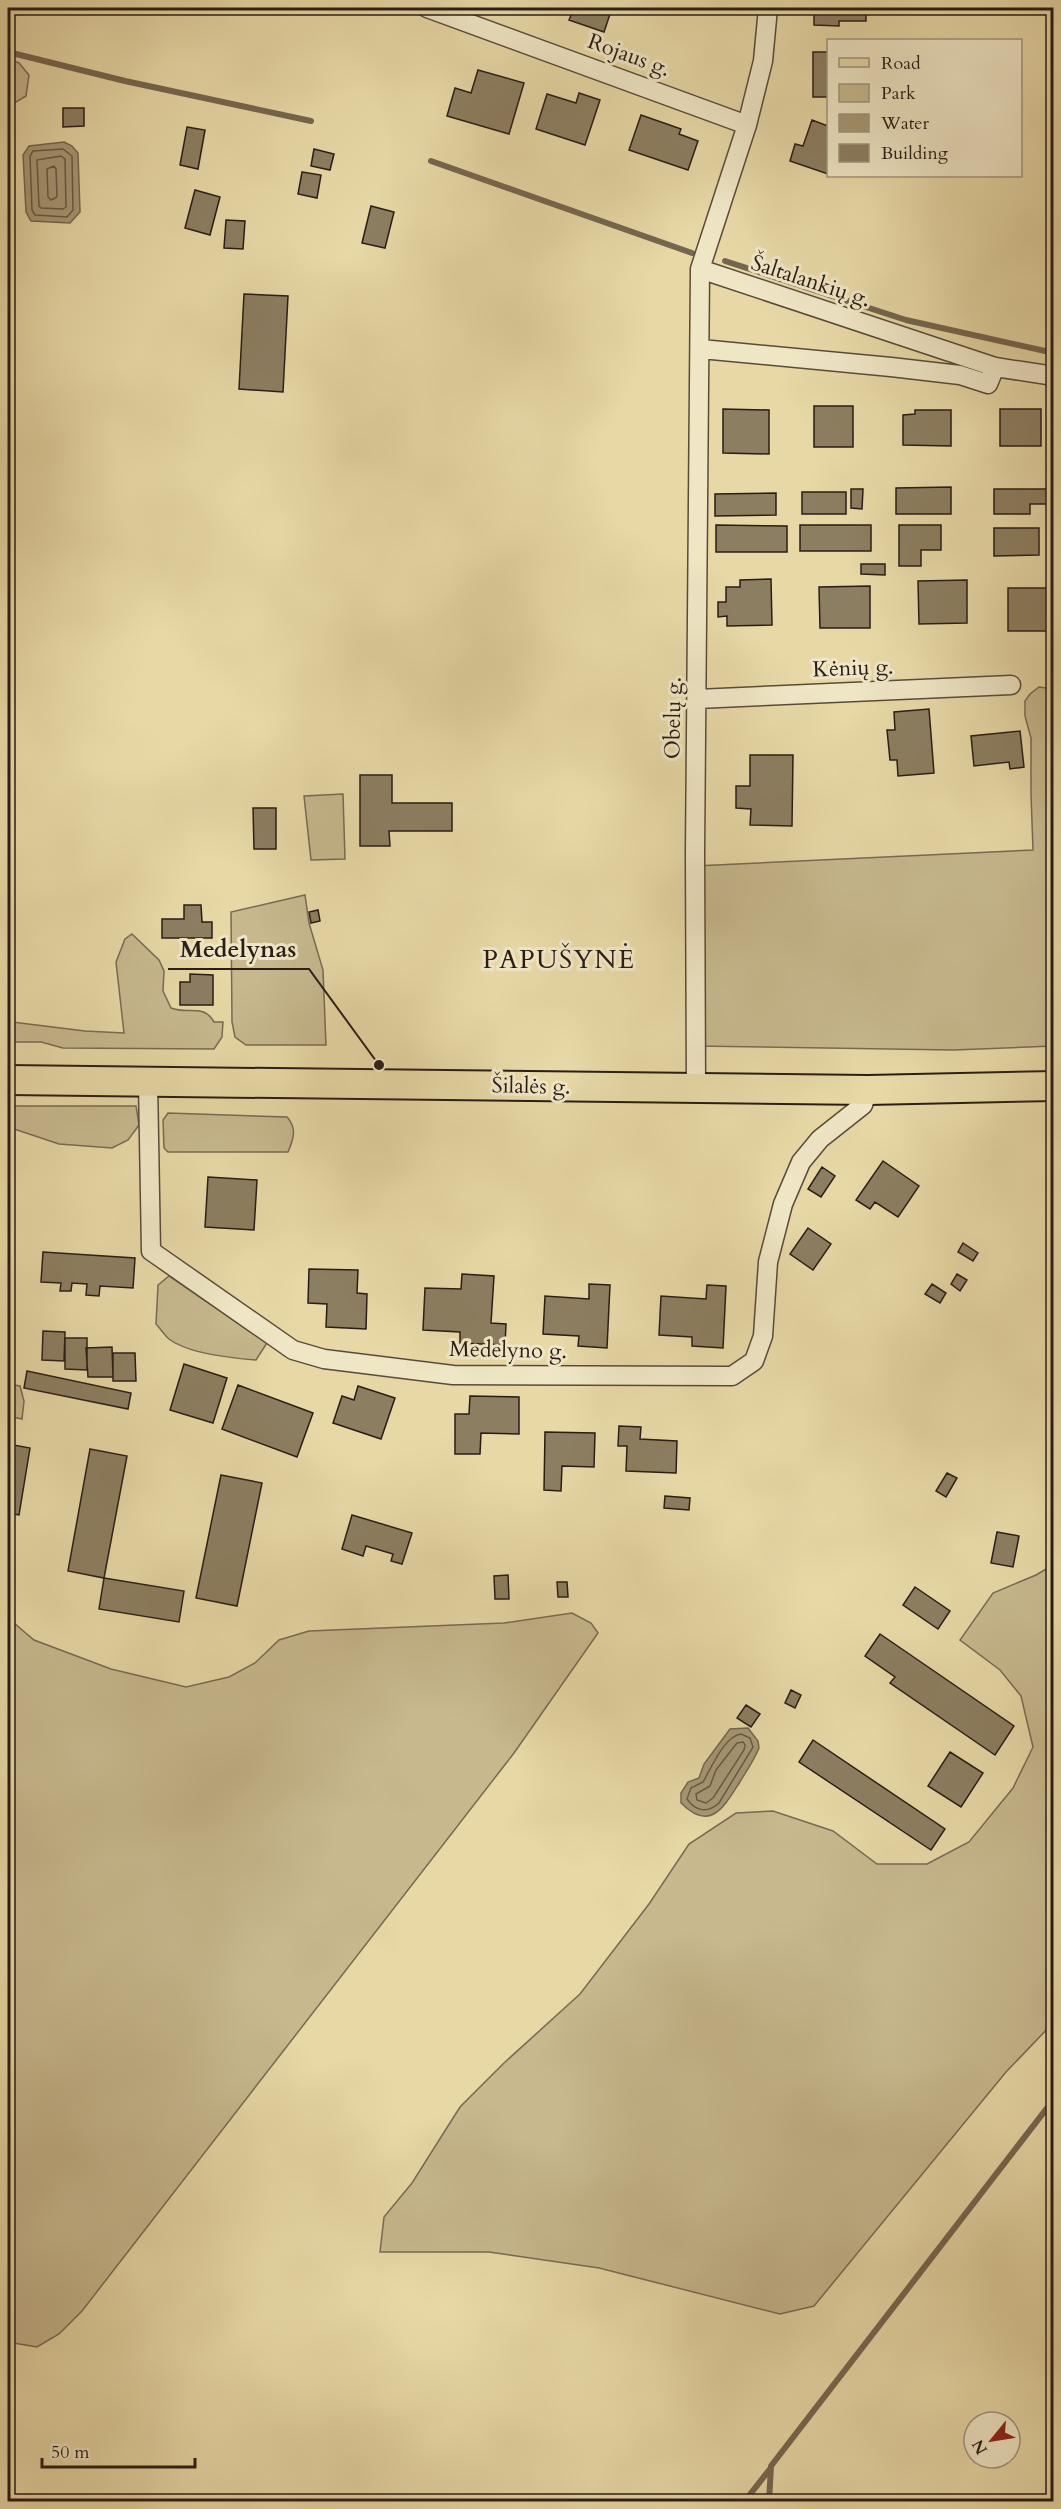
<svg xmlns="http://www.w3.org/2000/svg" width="1061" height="2509" font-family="Cardo,serif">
<rect width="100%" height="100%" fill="#e7d8a6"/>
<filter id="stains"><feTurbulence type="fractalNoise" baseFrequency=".00333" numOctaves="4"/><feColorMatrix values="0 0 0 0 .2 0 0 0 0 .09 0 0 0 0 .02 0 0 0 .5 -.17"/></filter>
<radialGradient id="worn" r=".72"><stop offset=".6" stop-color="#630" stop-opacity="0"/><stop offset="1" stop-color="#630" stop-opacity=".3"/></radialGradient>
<path fill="#c7b88e" stroke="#786a52" stroke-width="1.5" d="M8,59l11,4 10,12 -3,21 -18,11z
M1039,687l14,2v357l-100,4 -257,-4 -1,-180 338,-16 -2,-56v-56l-6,-22v-15l5,-7z
M343,794l2,65 -34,1 -7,-64z
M305,895l4,28 14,47 3,75h-80l-11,-8 -3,-15 -1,-110z
M132,934l27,26 5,11 -1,20 8,17c17,7 32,-5 43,14h9l-1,15 -8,12 -151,-1 -22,-6h-33v-19l4,-1 73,9 39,2 -8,-71 9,-23z
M11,1106h125l3,19 -11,15 -16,8 -53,-4 -51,-17v-12z
M168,1113l119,4c10,11 7,21 1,35h-120l-4,-4 -1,-28z
M169,1276l98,67 -11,17c-24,-2 -67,-6 -87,-21 -5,-4 -9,-11 -13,-15l2,-39z
M8,1384l12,2 4,15 -2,18 -14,-3z
M1053,1565v458l-47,49 -192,234 -34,8 -181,-46 -110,-16h-109l4,-35 28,-34 48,-76 44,-44 76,-69 69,-90 40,-60 47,-31 37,-2 60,20 44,33h50l42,-22 44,-54 20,-41 -12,-51 -21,-26 -40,-30 33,-47 43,-18z
M8,1613l6,10 20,17 77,29 75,18 43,-10 26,-14 24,-23 30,-9 195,-8 68,-10 19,10 7,10 -84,120 -432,558 -23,23 -22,13 -29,-5z"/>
<path fill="#a79875" stroke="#75664f" stroke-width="1.5" d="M64,142l8,4 6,7 2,59 -10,11 -39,-2 -5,-9 -3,-57 6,-9z
M748,1728l10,13 1,7c-5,13 -14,25 -21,37 -16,25 -29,46 -57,18v-10l7,-11 11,-4 5,-14 26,-35z"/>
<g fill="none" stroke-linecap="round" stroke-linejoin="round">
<path stroke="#685a46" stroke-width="1.5" d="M63,149l9,7 1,54 -6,7 -32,-2 -3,-5 -2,-54 3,-5z
M61,156l4,3 1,48 -3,2 -22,-1 -2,-2 -2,-46z
M54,166l2,3 1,28 -6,3 -3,-3 -1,-28z
M741,1734l9,4 3,9 -34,56c-11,10 -23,9 -32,-4l4,-11 12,-6c8,-13 21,-46 38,-48z
M743,1742l2,3 -1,5 -31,48 -7,5 -9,-3 -1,-6 14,-8 6,-16 21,-27z"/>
<path stroke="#75664f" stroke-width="6" d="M8,52l117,29 186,40
M431,161l261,92
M725,261l181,59 148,33
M744,2502l26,-33
M769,2502l2,-36 283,-367"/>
</g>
<path fill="#8c7e61" stroke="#2a1c16" stroke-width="1.5" d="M574,8h38l-8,24 -35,-12z
M814,8h52v13h-27v5l-25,-1z
M813,52h15v45h-15z
M478,70l46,13 -15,51 -62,-18 8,-28 16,5z
M579,93l21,7 -15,45 -49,-16 11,-35 29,9z
M63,108h21v18l-21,1z
M641,115l40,14 -2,5 19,7 -10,29 -59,-20z
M812,120l16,6v48l-38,-13 5,-17 8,2z
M187,127l18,3 -7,39 -18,-4z
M314,149l20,5 -4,16 -19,-4z
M302,172l19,3 -4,23 -19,-4z
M195,190l25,7 -10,38 -25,-7z
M371,206l23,6 -9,36 -23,-5z
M226,220l19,1 -2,28 -19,-1z
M244,294l44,2 -5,96 -44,-3z
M814,406h39v41h-39z
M723,409l46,1v44l-46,-1z
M1000,409h41v37h-41z
M915,410h36v36l-48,-1v-30l12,-1z
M951,487v27h-55v-26z
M851,489h12l-1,20 -11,-1z
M994,489h54v15h-18v10h-36z
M802,492h44v22h-44z
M776,493v22l-61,1v-22z
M716,525l71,1v26h-71z
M800,525h71v26h-71z
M899,525h42v25h-20v16h-22z
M994,528h45v27l-45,1z
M861,564h24v11l-24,-1z
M771,579l1,46 -45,1v-10l-9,1v-15h8v-15h14v-7z
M967,580v43l-48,1 -1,-43z
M870,586v42h-50l-1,-41z
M1008,588h46v27h-5l1,16h-42z
M929,709l5,64 -36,3 -1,-16h-7l-3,-30h8l-1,-18z
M1020,731l4,36 -14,2 -1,-7 -35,4 -3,-30z
M750,755h43l-1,71 -42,-1 1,-16 -15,-1v-22h14z
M360,775h32v28h60v28h-63l1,15h-30z
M253,808h23v41h-22z
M184,905h17l1,17h10v16h-50v-19h22z
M318,910l2,11 -9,2 -2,-11z
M190,974l23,1v30h-33v-23h10z
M883,1161l36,25 -21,31 -23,-15 -5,7 -14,-9z
M822,1167l13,9 -14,21 -13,-8z
M208,1177l49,3 -3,50 -49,-3z
M808,1228l23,16 -18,26 -23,-16z
M963,1243l15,10 -5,8 -15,-9z
M43,1252l92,6 -2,30 -33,-2 -1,10 -13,-1 1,-11 -15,-1 -1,8h-11l1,-8 -20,-1z
M309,1269l49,1 -1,23 10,1 -1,35 -40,-2 1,-23 -19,-1z
M462,1274l32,2 -3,47 15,1 -1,21 -45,-2v-11l-37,-2 2,-42 36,1z
M957,1274l10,6 -7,11 -9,-7z
M589,1284l21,1 -3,63 -29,-2 1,-10 -36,-2 2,-38 44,3z
M932,1284l14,9 -6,10 -15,-9z
M707,1285l19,1 -3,62 -31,-2v-9l-33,-2 2,-39 45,3z
M43,1331l22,1 -1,29 -22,-1z
M65,1338h22v32l-22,-1z
M112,1347l1,30h-25l-2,-29z
M113,1353h22l1,28h-23z
M184,1364l43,14 -14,45 -43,-13z
M27,1371l104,22 -3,16 -104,-21z
M238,1385l75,28 -16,44 -75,-28z
M358,1386l37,12 -14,41 -48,-16 9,-27 12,4z
M470,1396l49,1v37l-38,-1 -1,21h-25v-40h14z
M619,1426l22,1 -1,12 37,2 -1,32 -50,-2 1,-25h-9z
M545,1432l50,1 -1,34 -32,-1 -1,25 -17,-1z
M8,1444l22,4 -11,67 -11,-2z
M90,1449l37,7 -23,122 -36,-7z
M947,1473l10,5 -11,19 -10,-6z
M221,1475l41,8 -25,123 -41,-8z
M665,1496l25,2 -1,12 -25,-2z
M352,1515l60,18 -10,31 -11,-3 2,-7 -27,-8 -3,10 -21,-7z
M997,1532l22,4 -6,31 -22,-4z
M508,1575l1,24h-14l-1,-23z
M104,1578l80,13 -5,31 -80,-13z
M557,1582h10l1,15h-10z
M915,1587l35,24 -12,18 -35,-24z
M880,1634l134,92 -19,29 -105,-72 5,-6 -30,-21z
M791,1690l10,5 -6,13 -10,-5z
M746,1705l14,9 -9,13 -14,-9z
M813,1740l132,89 -14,21 -132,-88z
M950,1752l33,21 -22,34 -33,-21z"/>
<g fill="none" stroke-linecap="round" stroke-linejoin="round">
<defs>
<path id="minor" d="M427,8l320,117
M768,8l-5,53 -16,64 -47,144 295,98 59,9
M701,349l190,18 69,8 28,9 7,-17
M697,699l314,-14
M148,1082l3,169 142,99 31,9 129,16 279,1 22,-15 9,-25 5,-74 15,-58 18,-42 19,-23 43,-34 5,-15
M696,1088l-1,-235 5,-584"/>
<path id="primary" d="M8,1080l860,10 186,-4"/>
</defs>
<use href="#minor" stroke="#594b3a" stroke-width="21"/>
<use href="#primary" stroke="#2a1c16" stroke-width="32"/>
<use href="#minor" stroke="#efe6c5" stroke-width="18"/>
<use href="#primary" stroke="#e7d8a6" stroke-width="28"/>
</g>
<g text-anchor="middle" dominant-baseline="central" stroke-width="6" stroke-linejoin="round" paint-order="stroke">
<g font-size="22" fill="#2a1c16" stroke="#efe6c5">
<text transform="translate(629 55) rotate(20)">Rojaus g.</text>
<text transform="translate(811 281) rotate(18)">Šaltalankių g.</text>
<text transform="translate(853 668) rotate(-2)">Kėnių g.</text>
<text transform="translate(673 718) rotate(-89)">Obelų g.</text>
<text transform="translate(531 1086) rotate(1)">Šilalės g.</text>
<text transform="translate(508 1350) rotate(1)">Medelyno g.</text>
</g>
<g font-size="26" letter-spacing="1.5" fill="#2a1c16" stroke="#efe6c5">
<text x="559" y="959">PAPUŠYNĖ</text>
</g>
</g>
<path fill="none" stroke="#2a1c16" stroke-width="2" d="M379 1065L309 969H168"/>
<circle fill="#2a1c16" stroke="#efe6c5" stroke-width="2" cx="379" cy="1065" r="6"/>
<g font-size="24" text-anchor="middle" font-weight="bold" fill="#2a1c16" stroke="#efe6c5" stroke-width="6" stroke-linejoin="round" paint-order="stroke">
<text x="238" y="957">Medelynas</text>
</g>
<rect width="1061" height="2509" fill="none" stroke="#e7d8a6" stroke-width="30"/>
<rect x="9" y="9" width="1043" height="2491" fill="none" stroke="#2a1c16" stroke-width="3"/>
<rect x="15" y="15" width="1031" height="2479" fill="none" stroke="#2a1c16" stroke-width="1.5"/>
<rect x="827" y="39" width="195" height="138" fill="#efe6c5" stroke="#a0957f" stroke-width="1.5"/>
<rect x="839" y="58" width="30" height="9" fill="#e7d8a6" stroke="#a0957f" stroke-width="1.5"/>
<text x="881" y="69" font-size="18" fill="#2a1c16">Road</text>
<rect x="839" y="84" width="30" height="18" fill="#c7b88e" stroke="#a0957f" stroke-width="1.5"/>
<text x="881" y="99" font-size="18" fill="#2a1c16">Park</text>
<rect x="839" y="114" width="30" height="18" fill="#a79875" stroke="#a0957f" stroke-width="1.5"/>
<text x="881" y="129" font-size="18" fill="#2a1c16">Water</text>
<rect x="839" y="144" width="30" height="18" fill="#8c7e61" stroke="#a0957f" stroke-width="1.5"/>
<text x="881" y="159" font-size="18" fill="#2a1c16">Building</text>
<g transform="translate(992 2440) rotate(240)"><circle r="28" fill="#efe6c5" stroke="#a0957f" stroke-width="1.5"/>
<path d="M0-4.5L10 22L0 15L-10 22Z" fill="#8f2418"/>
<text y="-9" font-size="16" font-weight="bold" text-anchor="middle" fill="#2a1c16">N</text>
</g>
<path d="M42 2458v9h153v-9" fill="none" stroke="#2a1c16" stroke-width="3"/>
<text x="51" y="2458" font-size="18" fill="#2a1c16" stroke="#efe6c5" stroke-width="4.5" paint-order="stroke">50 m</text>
<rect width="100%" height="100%" filter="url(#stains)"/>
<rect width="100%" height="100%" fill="url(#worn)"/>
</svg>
